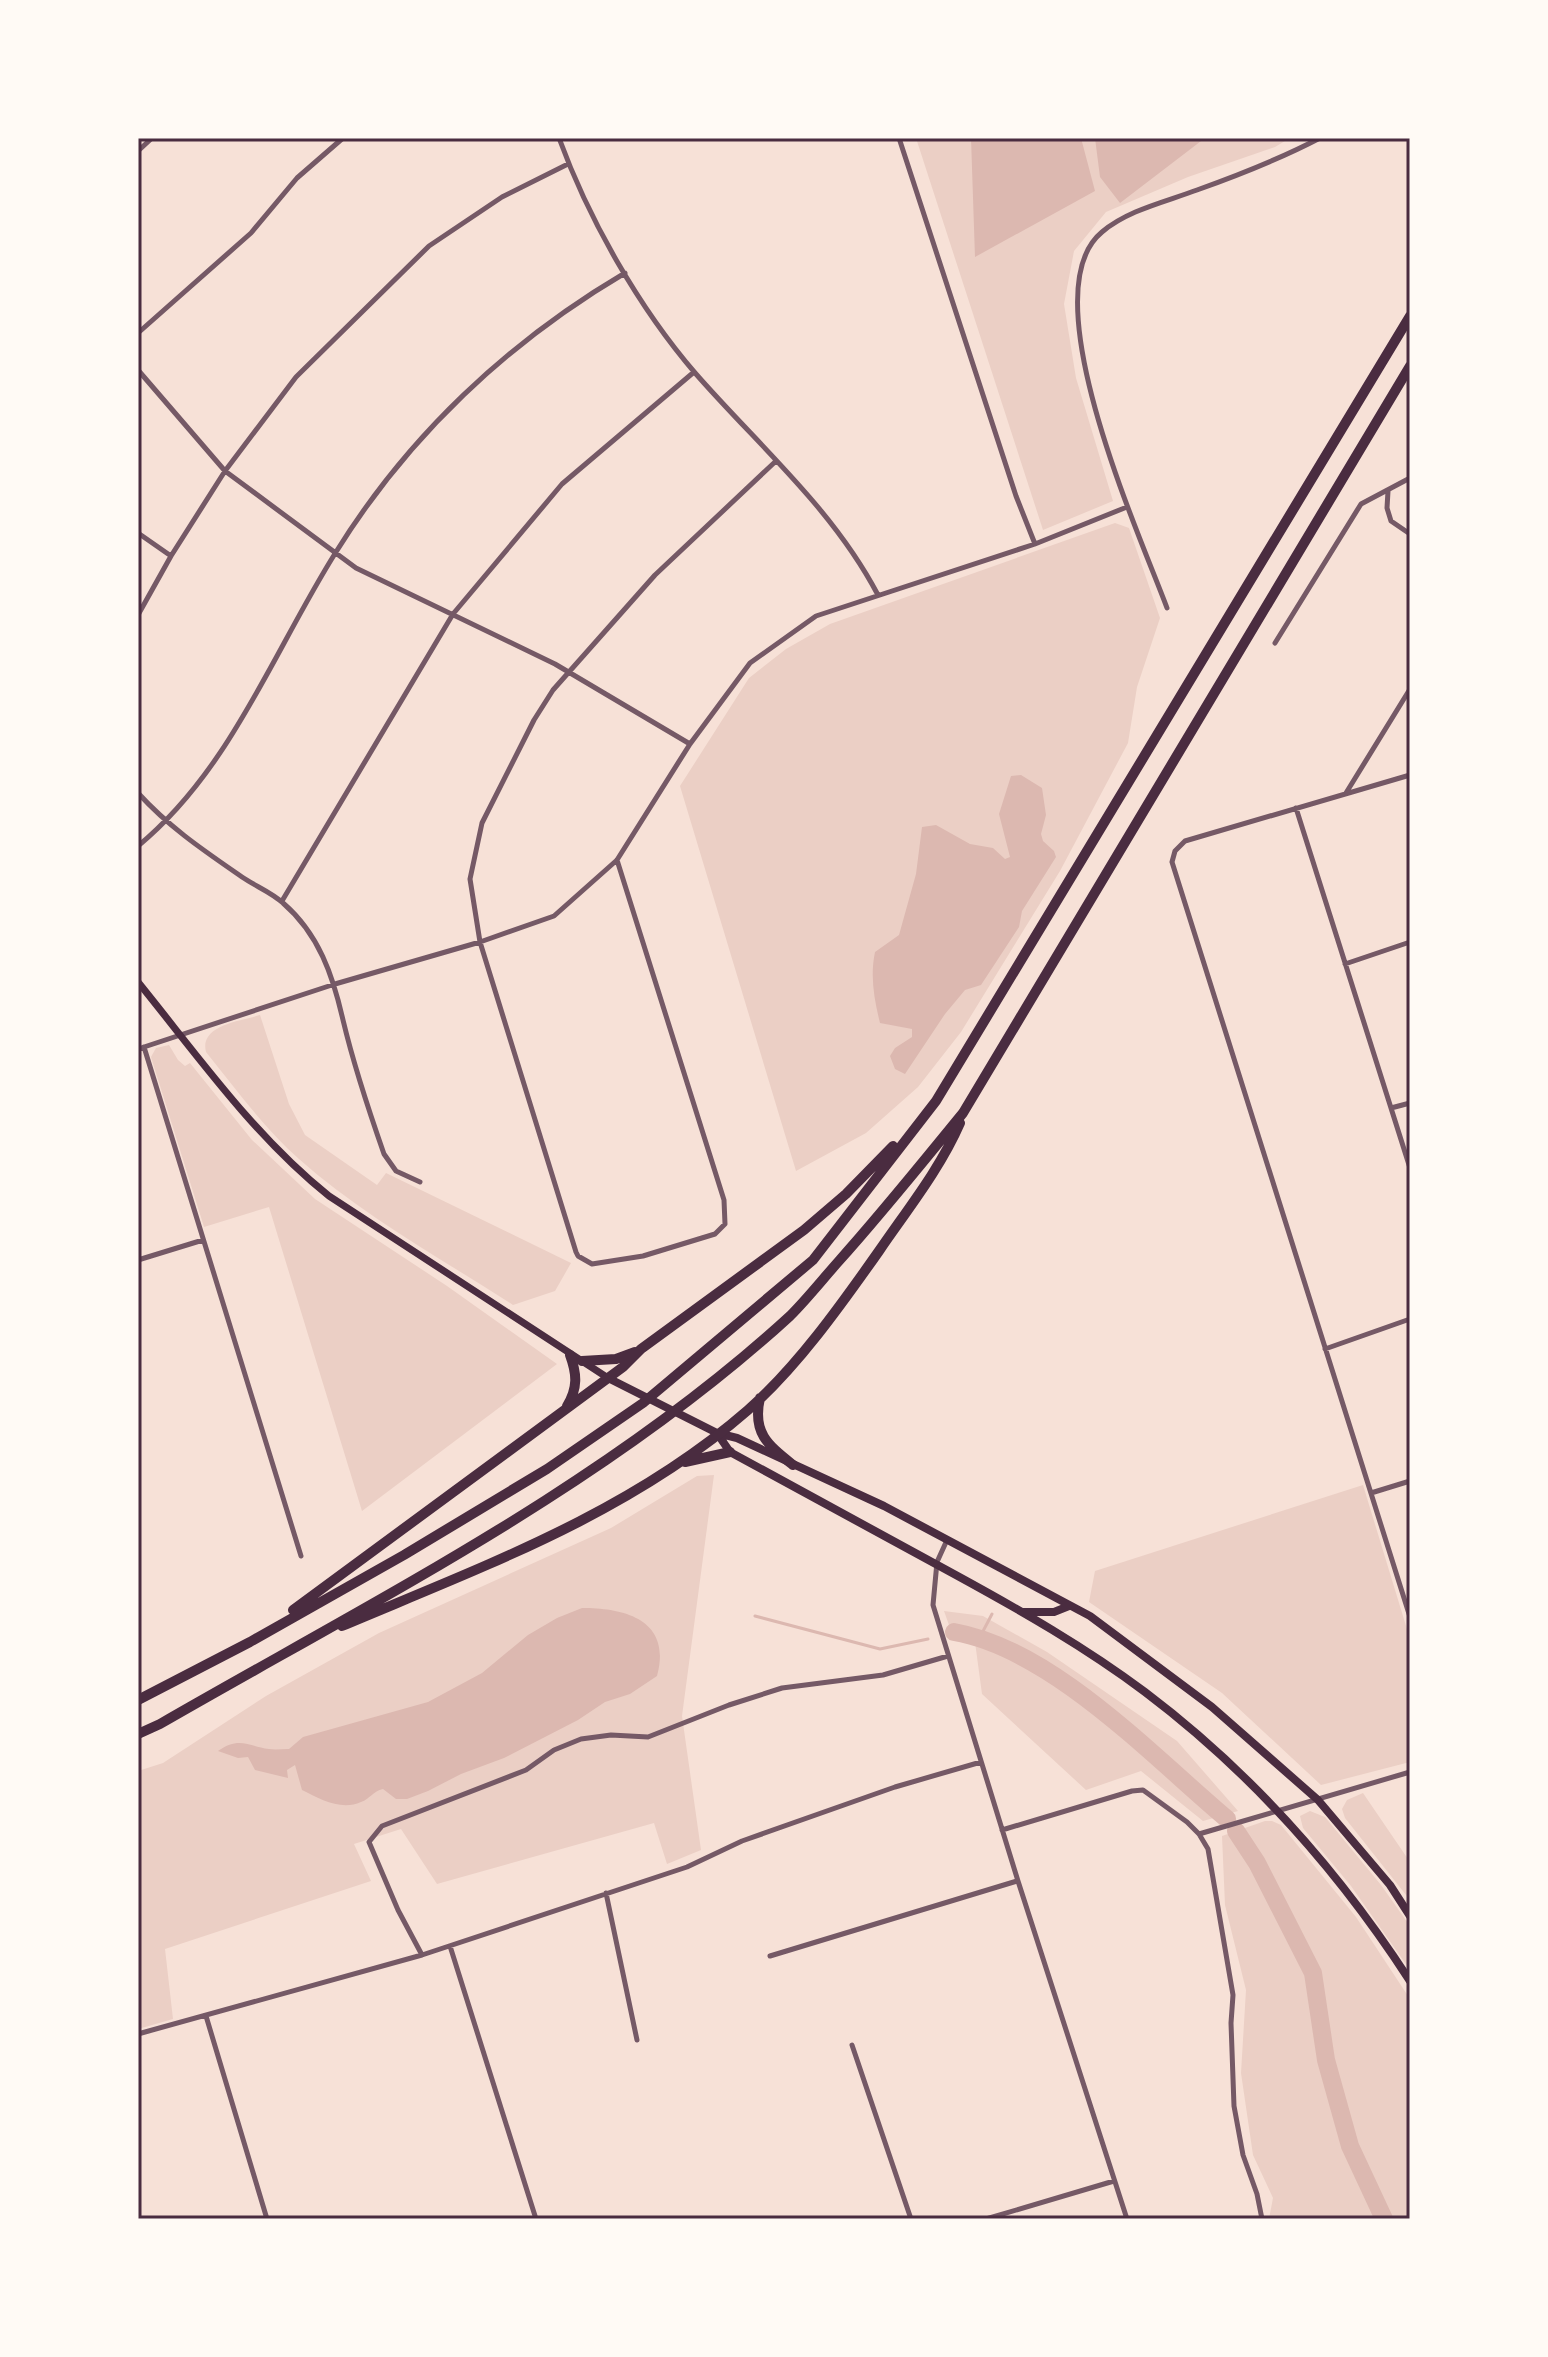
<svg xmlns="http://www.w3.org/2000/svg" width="1548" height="2357" font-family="Barlow,sans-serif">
<rect width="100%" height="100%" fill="#f7e1d7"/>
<path fill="#ebcfc5" d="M916,138h374l-15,9 -87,30 -82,35 -32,39 -10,53 12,74 37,123 -70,29z
M1115,523l14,5 31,90 -23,69 -9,56 -68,128 -99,161 -43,55 -52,46 -70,38 -116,-385 69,-108 37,-29 44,-25z
M260,1015l29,89 16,31 72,50 9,-12 185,90 -16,28 -42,14c-71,-46 -151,-90 -214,-146 -36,-32 -64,-71 -93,-107 -7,-27 35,-31 54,-37z
M169,1045l9,15 7,6 5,-3 62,77 63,59 132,87 110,78 -195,147 -93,-304 -65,20 -53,-170 5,-9z
M714,1475l-32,241 19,134 -34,14 -13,-41 -217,61 -36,-55 -47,15 17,37 -206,68 8,70 -35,10v-258l25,-8 103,-67 113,-63 232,-105 86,-52z
M1363,1485l47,154v123l-89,23 -99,-92 -133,-91 6,-31z
M944,1611l39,5 64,36 130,89 61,70 -35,10 -62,-50 -55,19 -104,-96 -7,-52 -21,-3z
M1363,1793l47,69v38l-65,-82 -3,-9 5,-9z
M1310,1811l15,6 56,68 29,41v44l-59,-84 -48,-58 -3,-12z
M1265,1821h7l9,4 75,92 54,82v220h-141l4,-21 -20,-43 -12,-82 5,-83 -21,-85 -3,-69z"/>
<path fill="#dcb8b0" d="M971,138h110l14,53 -120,66z
M1095,138h110l-85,65 -20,-26z
M1021,775l21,13 4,27 -5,19 2,7 11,10 2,6 -34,54 -3,16 -38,58 -16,5 -20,24 -40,60 -10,-5 -5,-13 5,-8 17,-11v-8l-32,-6c-6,-24 -10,-47 -5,-71l24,-17 17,-61 6,-47 14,-2 34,19 23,4 12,11 5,-2 -11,-43 12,-38z
M582,1608c45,0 90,13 75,68l-27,18 -25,8 -27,18 -74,38 -43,16 -33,17 -21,8h-11l-13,-10c-10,2 -13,10 -22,13 -20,9 -41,-3 -59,-12l-7,-25 -8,5 1,8 -33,-8 -7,-13 -10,1 -20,-7c21,-15 30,-5 51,-2 6,1 13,0 20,0l14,-12 125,-35 54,-29 46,-38 29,-17z"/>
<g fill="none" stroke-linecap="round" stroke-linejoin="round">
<path stroke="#dcb8b0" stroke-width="3" d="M755,1616l125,33 48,-10
M980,1637l12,-23"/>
<path stroke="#dcb8b0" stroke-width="18" d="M954,1632c98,17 198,124 273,187
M1236,1831l21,32 56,110 13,87 24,86 34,73"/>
<path stroke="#755966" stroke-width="5" d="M559,138c30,82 80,170 137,236 63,72 137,135 182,221
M899,138l117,358 19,48
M138,151l14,-13
M138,333l113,-100 46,-55 46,-40
M138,370l87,101 131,97 199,96 135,80
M1388,491l-1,17 4,13 19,13
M138,533l33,23
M1167,608c-27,-73 -138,-316 -65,-376 26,-22 63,-30 95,-42 42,-15 83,-31 123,-52
M138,615l33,-59 54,-85 71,-94 133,-131 73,-49 66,-33
M1275,643l86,-139 49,-26
M1410,775l-225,66 -10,10 -3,11 238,755
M138,793c32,35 65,57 104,84 13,9 29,15 41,26 36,31 50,73 60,117 10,42 27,94 41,134l12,17 24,11
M1346,793l64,-104
M1296,808l114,360
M138,846c93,-77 135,-194 198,-294 72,-116 172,-210 289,-279
M617,860l107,340 1,24 -10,10 -72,22 -51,8 -14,-8 -2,-4 -96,-310 -10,-63 12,-56 52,-103 19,-30 102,-115 121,-114
M282,901l171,-287 109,-130 132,-112
M1345,964l65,-22
M144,1047l157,509
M138,1049l197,-65 145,-42 74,-26 63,-56 73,-116 60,-81 66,-47 219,-72 92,-37
M1391,1108l19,-5
M138,1260l65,-20
M1325,1349l85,-30
M1371,1493l39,-12
M947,1540l-10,22 -4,43 85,276 109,338
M1002,1830l130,-39 11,-1 44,32 12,12 9,15 25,146 -2,28 3,83 9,49 14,39 5,25
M1199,1834l211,-62
M606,1893l31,147
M450,1946l86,273
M422,1955l-24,-45 -29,-68 13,-16 144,-56 28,-20 27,-11 30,-4 37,2 81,-32 53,-17 101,-13 65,-19
M770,1956l247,-75
M206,2016l61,203
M138,2034l284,-79 265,-88 55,-26 153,-54 86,-25
M852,2045l59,174
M986,2219l128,-38"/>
<path stroke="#4a2c40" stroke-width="7" d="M138,982c60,74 116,154 191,214l279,182"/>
<path stroke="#4a2c40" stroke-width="8" d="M608,1378l109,55 20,5 147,68 206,110 122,91 106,93 72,85 20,31
M717,1433l13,19c75,41 150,81 224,122 66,36 131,73 191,118 106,80 193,178 265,289
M1024,1612h30l15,-6"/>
<path stroke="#4a2c40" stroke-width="10" d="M582,1361l34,-2 19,-7
M760,1398c-8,35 8,47 33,67
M567,1406c11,-18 10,-32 3,-51
M685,1462l45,-10
M293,1610l330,-243 18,-18 163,-119 42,-36 47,-48
M342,1626c142,-60 288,-113 406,-216 49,-43 93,-105 131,-159 28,-41 61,-82 81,-128
M138,1700l112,-58 154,-87 143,-86 96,-66 170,-143 123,-159 474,-785
M138,1734l22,-10c215,-124 446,-239 630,-408 17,-17 32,-36 48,-54 44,-49 84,-99 125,-149l447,-747"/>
</g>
<rect width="1548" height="2357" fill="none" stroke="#fffaf5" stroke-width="280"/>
<rect x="140" y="140" width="1268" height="2077" fill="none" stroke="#4a2c40" stroke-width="3"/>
</svg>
